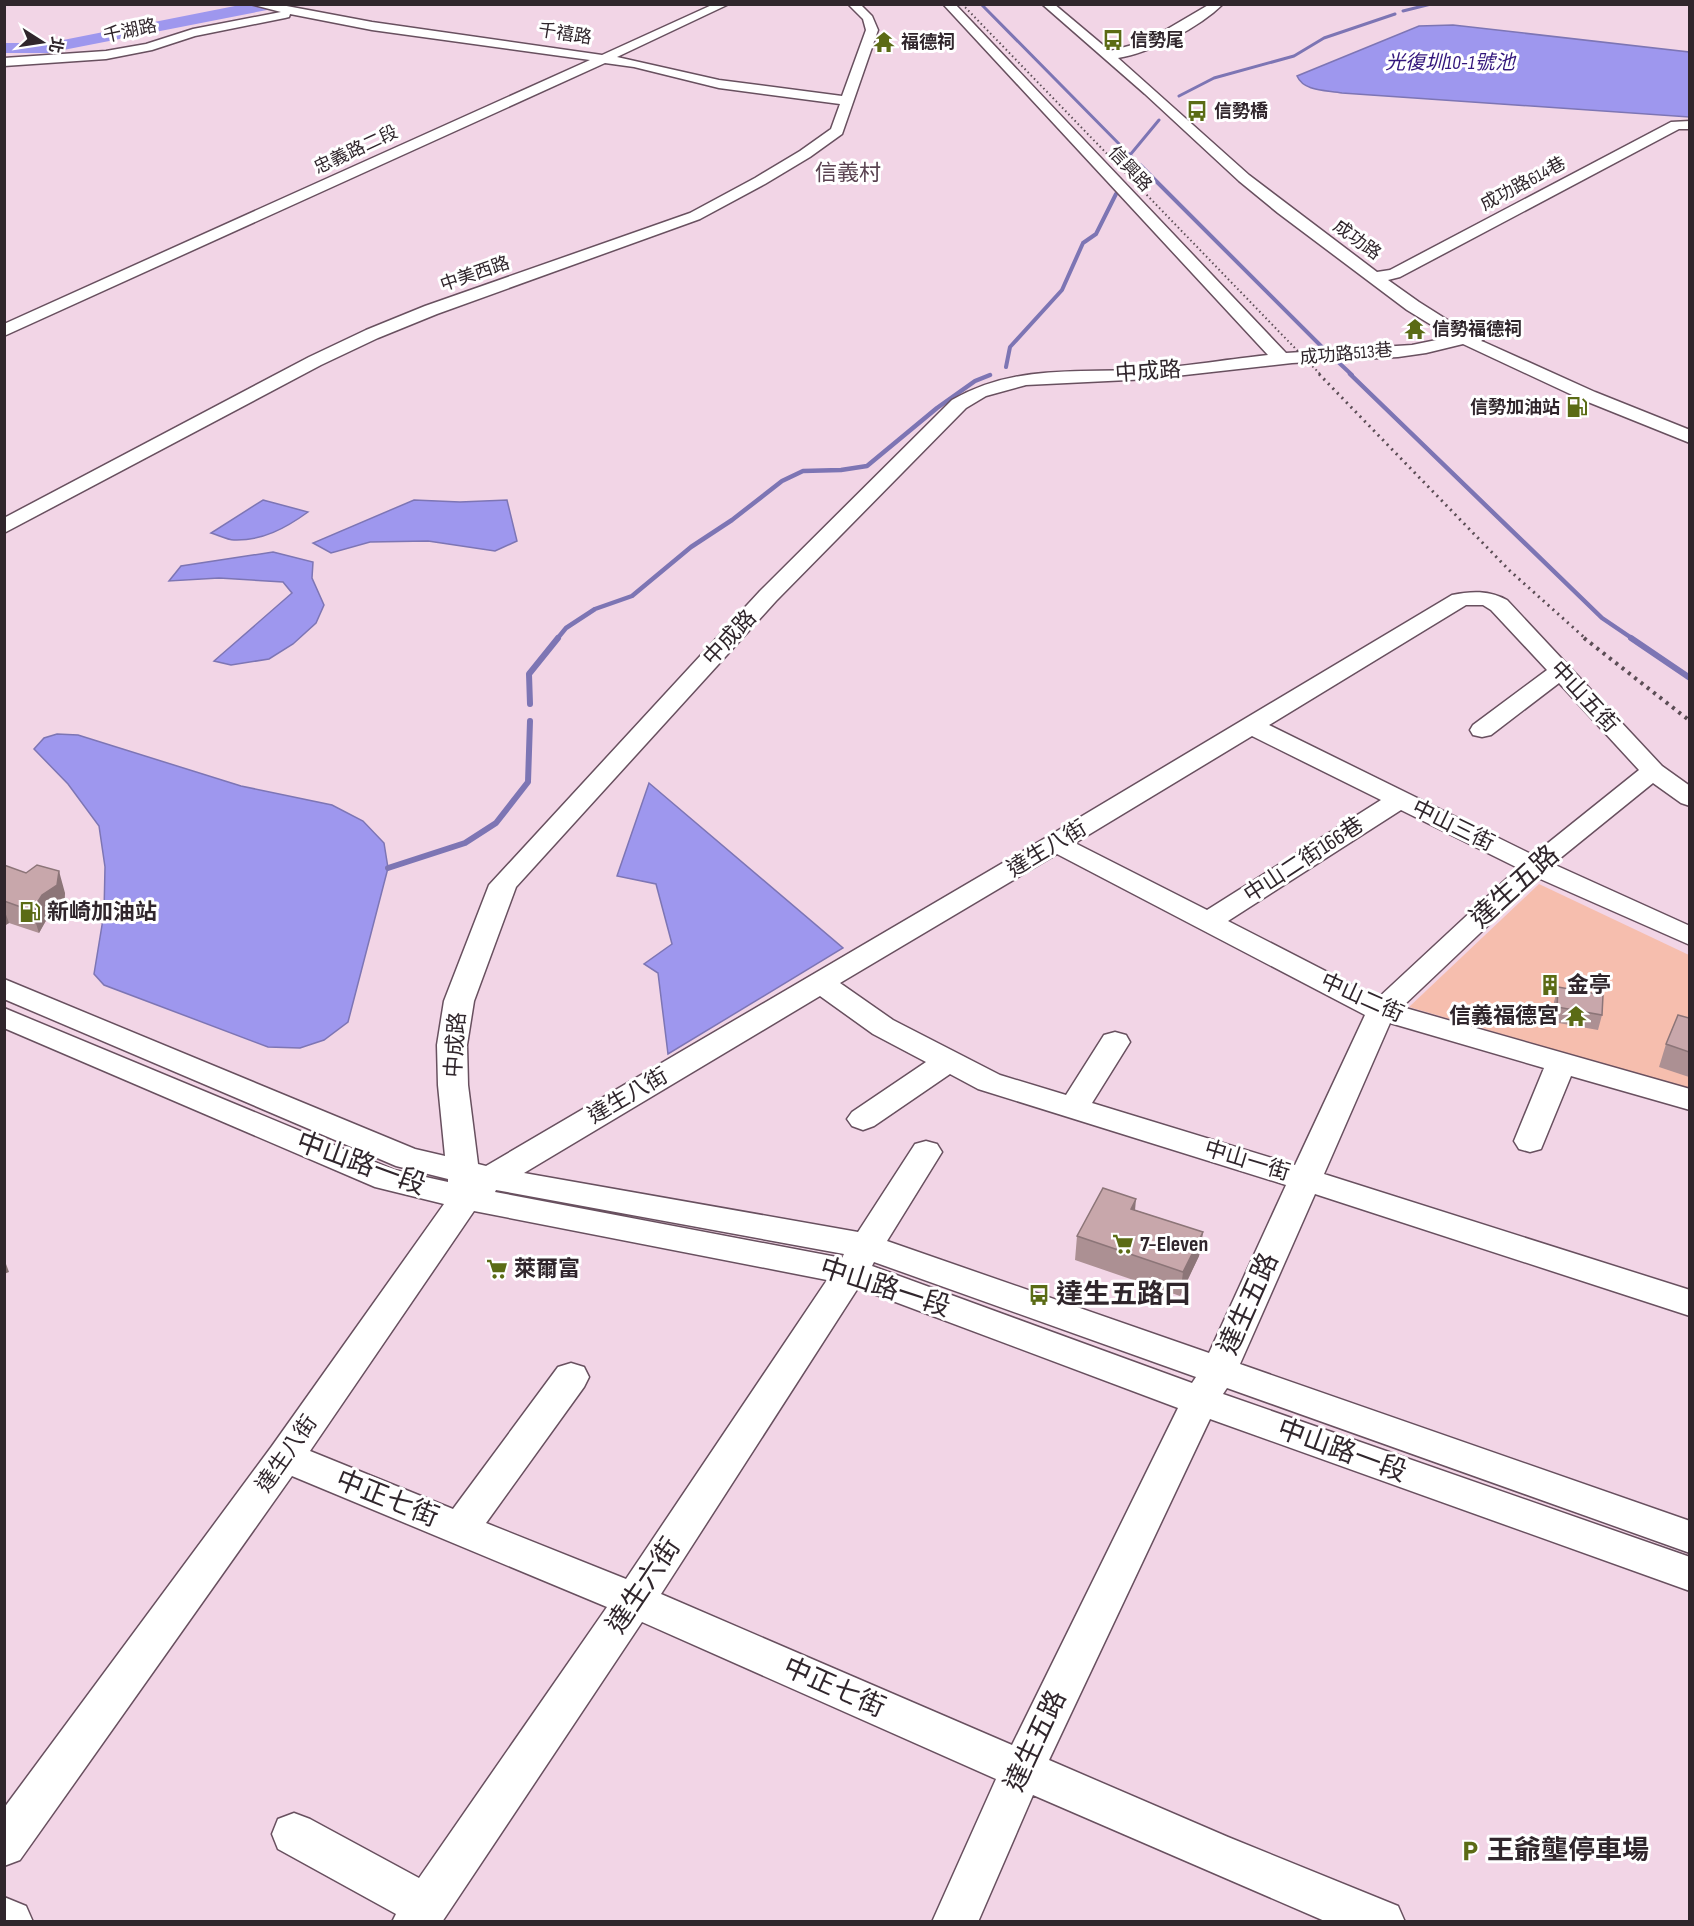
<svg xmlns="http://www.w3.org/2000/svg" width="1694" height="1926" font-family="'Sofia Sans Condensed','Noto Sans TC',sans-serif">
<rect width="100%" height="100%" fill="#f2d5e6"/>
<path fill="#f6beae" d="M1539,884l150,71v134l-280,-82z"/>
<path fill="#9e97ee" stroke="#7d75b4" stroke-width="1.5" d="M1453,25l236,27v65l-347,-24c-15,-3 -38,-1 -45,-17l122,-50z
M263,500l45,12c-22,16 -46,29 -74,28 -7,0 -16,-5 -23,-7z
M414,500l46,2 47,-2 10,41 -22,10 -67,-10 -58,1 -39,11 -18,-10z
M273,552l40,10 -1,16 12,27 -8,18 -23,21 -24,15 -38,6 -17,-4 78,-68 -9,-11 -64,-4 -50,3 12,-15z
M57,734l21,1 163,51 91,19 31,16 21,22 4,25 -40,154 -24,18 -24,8 -32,-1 -164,-62 -10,-11 10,-61 1,-46 -6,-41 -31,-42 -34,-35 10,-11z
M649,783l194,165 -175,106 -10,-81 -14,-9 28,-20 -16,-60 -39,-8z"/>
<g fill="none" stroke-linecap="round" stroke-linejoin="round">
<path stroke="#7d75b4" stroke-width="3" d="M981,4l149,151
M1403,11l28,-7
M1179,96l35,-18 80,-22 30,-18 71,-24
M1141,166l-11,-11 29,-35"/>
<path stroke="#7d75b4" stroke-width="4" d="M1140,165l186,186
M1336,360l16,15
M1006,367l4,-20 52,-57 21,-47 13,-9 20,-40"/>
<path stroke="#7d75b4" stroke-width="4.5" d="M1350,374l252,244 31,21
M557,639l9,-11 29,-19 37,-13 59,-49 41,-27 50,-39 21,-10 38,-1 26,-4 70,-58 38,-27 15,-6"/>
<path stroke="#7d75b4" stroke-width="6" d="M1631,638l59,40
M530,704l-1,-30 29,-36
M388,868l77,-25 31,-20 32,-41 2,-61"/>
<path fill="#9e97ee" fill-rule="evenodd" d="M245,4h35l-8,5 -224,44h-44v-10h44z"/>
<defs>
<path id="minor" d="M250,4h26l96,18 230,33 112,-51h15l-112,53 102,23 123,16 24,-66 -3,-11 -15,-15h12l12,12 6,14 -36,104 -32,23 -45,27 -65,35 -263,95 -59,24 -57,27 -317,168v-15l305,-161 57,-27 59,-24 265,-93 65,-35 45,-27 31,-22 9,-25 -121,-16 -85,-21 -29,-4 -601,273v-12l586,-264 -218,-30 -82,-16 -1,3 -4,1 -90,18 -43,14 -46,9 -102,7v-8l102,-7 40,-7 47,-15 88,-17z
M943,4h12l331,349 126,-8 39,-8 -44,-27 -129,-97 -39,-32 -94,-87 -103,-90h12l56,47 37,-10 63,-37h13c-23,23 -73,49 -105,54l131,117 128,97 13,-2 281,-148 19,-1v8h-11l-279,148 -12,3 31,22 49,31 17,-1 3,4 -7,5 3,1 111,50 95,38v13l-107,-43 -120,-56 -37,9 -28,4 -106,6 -143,16 -123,6 -40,11 -20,12 -190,193 -260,286 -42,114 -7,44 1,40 10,79 8,2 561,-329 405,-242c19,-4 37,-5 55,5l155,166 28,20v20l-9,-3 -28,-20 -100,81 137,62v19l-152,-67 -136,129 288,82v21l-119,-34 -30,73 -11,3 -11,-3 -5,-8 30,-73 -154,-45 -66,151 366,116v26l-375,-122 -75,170 450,157v32l-463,-165 -4,6 467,163v34l-480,-172 -161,341 179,77 170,69 7,16h-78l-294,-127 -55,127h-46l64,-143 -354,-157 -200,300h-50l4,-8 -118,-65 -6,-15 6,-15 16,-6 16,6 109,59 188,-271 -315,-131 -272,384 -16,6v-58l268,-362 172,-242 -69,-17 -371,-159v-20l390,162 54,12v-3l-52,-13 -392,-167v-20l411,170 30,7 -7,-71 -1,-40 7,-44 45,-116 271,-294 192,-191c65,-37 127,-26 198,-31 39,-3 79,-10 118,-14zM1466,605h17l8,5 56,60 -74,55 -3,5 3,5 9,2 9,-2 68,-52 80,87 -106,85 -264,-130zM1252,736l129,64 -174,110 -132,-67zM1401,810l117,58 -140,130 -150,-77zM1057,854l308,161 -70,150 -203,-62 38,-61 -4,-7 -11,-3 -11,3 -38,60 -66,-20 -107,-55 -53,-37zM820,996l53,38 53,28 -74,50 -5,7 5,7 11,4 11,-4 76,-52 28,15 308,96 -77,168 -322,-112 55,-89 -5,-8 -11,-3 -11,3 -57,88 -334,-59zM496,1190l348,64 -2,4 -347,-66zM474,1211l353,69 -201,299 -140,-56 98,-136 5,-10 -5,-10 -13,-4 -13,4 -105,142 -143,-58zM874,1262l322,115 -4,6 -320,-117zM858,1288l320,120 -166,337 -351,-151z
M4,1897l22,9 7,16h-29z"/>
</defs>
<use href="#minor" stroke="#68505f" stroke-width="3"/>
<use href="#minor" fill="#fff" fill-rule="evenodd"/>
<path stroke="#5b4d55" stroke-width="2" stroke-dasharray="1.5 3" stroke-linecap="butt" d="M962,4l359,371"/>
<path stroke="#5b4d55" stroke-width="3" stroke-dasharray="2 4.5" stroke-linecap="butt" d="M1319,374l190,196 77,69"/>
<path stroke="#5b4d55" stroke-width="4" stroke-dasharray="3 5" stroke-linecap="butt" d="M1584,638l106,83"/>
</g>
<path fill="#ac9093" d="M4,865l61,28 -1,14 -16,10 -9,16 -30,-10 -5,3z
M1558,987l44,28 -4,15 -45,-8 1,-20z
M1689,1018v59l-30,-10 7,-23z
M1135,1210l68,22 -4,24 -19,40 -105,-36 2,-24z"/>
<path fill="#8c7578" d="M59,871l6,22 -1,14 -16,10 -9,16 -7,-22 10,-16z
M4,909l5,14 -5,3z
M1136,1199l-2,23 -3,-13z
M1203,1232l-4,24 -19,40 3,-24z
M4,1264h2l3,8 -5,2z"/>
<path fill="#c8a7ab" stroke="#8c7578" stroke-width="1.5" d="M4,865l22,8 11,-8 22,6 -2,14 -15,10 -10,16 -28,-10z
M1558,987l45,8 -1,20 -45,-8z
M1678,1015l11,3v34l-23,-8z
M1103,1188l33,11 -5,10 72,23 -20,40 -106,-36z"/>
<defs>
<symbol id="bus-bare" viewBox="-9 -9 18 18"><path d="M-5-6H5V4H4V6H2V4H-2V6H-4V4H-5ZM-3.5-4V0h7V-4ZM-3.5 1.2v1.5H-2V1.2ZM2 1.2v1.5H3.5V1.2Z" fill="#5b6b15" stroke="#fff" stroke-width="2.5" paint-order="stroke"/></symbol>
<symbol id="temple-bare" viewBox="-9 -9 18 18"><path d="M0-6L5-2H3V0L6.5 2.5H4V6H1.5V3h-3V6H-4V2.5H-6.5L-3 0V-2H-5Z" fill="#5b6b15" stroke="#fff" stroke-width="2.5" paint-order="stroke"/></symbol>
<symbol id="fuel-bare" viewBox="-9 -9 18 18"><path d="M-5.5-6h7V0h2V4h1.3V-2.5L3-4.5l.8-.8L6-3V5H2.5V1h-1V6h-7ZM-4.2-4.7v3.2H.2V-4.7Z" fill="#5b6b15" stroke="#fff" stroke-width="2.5" paint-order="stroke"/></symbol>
<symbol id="building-bare" viewBox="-9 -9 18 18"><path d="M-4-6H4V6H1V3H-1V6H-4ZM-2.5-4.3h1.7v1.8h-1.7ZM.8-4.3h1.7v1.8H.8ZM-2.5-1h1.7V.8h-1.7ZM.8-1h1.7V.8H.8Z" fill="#5b6b15" stroke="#fff" stroke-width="2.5" paint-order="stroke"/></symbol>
<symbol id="supermarket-bare" viewBox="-9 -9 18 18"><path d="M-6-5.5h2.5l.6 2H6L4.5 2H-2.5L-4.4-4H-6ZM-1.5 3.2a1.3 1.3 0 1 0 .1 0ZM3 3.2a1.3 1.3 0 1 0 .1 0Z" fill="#5b6b15" stroke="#fff" stroke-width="2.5" paint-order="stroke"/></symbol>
<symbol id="parking-bare" viewBox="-9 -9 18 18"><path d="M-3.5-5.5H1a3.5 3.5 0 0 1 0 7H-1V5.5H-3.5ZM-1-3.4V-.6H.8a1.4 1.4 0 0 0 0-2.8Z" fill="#5b6b15" stroke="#fff" stroke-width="2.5" paint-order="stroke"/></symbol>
</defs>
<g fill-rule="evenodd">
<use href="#bus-bare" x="1098" y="25" width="30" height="30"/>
<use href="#temple-bare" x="869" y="27" width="30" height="30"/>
<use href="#bus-bare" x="1182" y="96" width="30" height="30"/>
<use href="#temple-bare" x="1400" y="314" width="30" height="30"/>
<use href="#fuel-bare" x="1562" y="392" width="30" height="30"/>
<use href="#fuel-bare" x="15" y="897" width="30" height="30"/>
<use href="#building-bare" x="1535" y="970" width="30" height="30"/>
<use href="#temple-bare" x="1561" y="1001" width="30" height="30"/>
<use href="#supermarket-bare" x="1108" y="1229" width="30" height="30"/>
<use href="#supermarket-bare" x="482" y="1254" width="30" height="30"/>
<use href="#bus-bare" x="1024" y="1280" width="30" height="30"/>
<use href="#parking-bare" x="1455" y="1836" width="30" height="30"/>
</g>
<g text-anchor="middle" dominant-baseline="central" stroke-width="6" stroke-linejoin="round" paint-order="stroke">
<g font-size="18" fill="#30262c" stroke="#fff">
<text transform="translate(130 31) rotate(-12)">千湖路</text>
<text transform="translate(565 34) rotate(9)">千禧路</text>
<text transform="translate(356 150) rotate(-25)">忠義路二段</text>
<text transform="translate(1130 169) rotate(47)">信興路</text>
<text transform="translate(1523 184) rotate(-28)">成功路614巷</text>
<text transform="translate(1357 240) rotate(36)">成功路</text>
<text transform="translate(475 274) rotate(-19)">中美西路</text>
<text transform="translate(1346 354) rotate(-5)">成功路513巷</text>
</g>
<g font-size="18" font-weight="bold" fill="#30262c" stroke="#fff" text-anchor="start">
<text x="1130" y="40">信勢尾</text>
<text x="901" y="42">福德祠</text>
<text x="1214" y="111">信勢橋</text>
<text x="1432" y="329">信勢福德祠</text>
<text x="1560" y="407" text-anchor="end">信勢加油站</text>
</g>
<g font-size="20" font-style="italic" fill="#33167b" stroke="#fff">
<text x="1450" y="63">光復圳10-1號池</text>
</g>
<g font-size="22" fill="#5a4351" stroke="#fff">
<text x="848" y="173">信義村</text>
</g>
<g font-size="22" fill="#30262c" stroke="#fff">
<text transform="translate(1148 372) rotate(-4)">中成路</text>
<text transform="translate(730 638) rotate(-47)">中成路</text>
<text transform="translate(1584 697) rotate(47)">中山五街</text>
<text transform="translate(1453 826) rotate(26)">中山三街</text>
<text transform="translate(1047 849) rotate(-31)">達生八街</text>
<text transform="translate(1304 860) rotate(-33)">中山二街166巷</text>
<text transform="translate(1362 998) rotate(24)">中山二街</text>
<text transform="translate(456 1045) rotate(-86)">中成路</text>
<text transform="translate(628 1096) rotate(-30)">達生八街</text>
<text transform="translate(1247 1161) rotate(17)">中山一街</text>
<text transform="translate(287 1454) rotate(-55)">達生八街</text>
</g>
<g font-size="22" font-weight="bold" fill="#30262c" stroke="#fff" text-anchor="start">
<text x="47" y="912">新崎加油站</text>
<text x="1567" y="985">金亭</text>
<text x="1559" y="1016" text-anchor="end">信義福德宮</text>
<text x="1140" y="1244">7-Eleven</text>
<text x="514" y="1269">萊爾富</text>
</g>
<g font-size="27" fill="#30262c" stroke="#fff">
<text transform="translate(1515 887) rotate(-42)">達生五路</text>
<text transform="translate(361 1164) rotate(20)">中山路一段</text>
<text transform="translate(885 1288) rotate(18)">中山路一段</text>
<text transform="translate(1249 1304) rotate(-66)">達生五路</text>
<text transform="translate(1342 1451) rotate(20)">中山路一段</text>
<text transform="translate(387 1499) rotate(22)">中正七街</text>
<text transform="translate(644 1586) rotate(-56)">達生六街</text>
<text transform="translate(834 1688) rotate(24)">中正七街</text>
<text transform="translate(1036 1741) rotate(-65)">達生五路</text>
</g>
<g font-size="27" font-weight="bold" fill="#30262c" stroke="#fff" text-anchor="start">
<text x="1056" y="1295">達生五路口</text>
<text x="1487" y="1851">王爺壟停車場</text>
</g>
</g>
<rect width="1694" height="1926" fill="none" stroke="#30262c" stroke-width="12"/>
<g transform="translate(42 42) rotate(102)" stroke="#ffffff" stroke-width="4.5" paint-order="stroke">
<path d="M0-4.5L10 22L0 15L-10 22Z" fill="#30262c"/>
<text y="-9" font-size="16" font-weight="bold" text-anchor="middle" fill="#30262c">北</text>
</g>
</svg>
